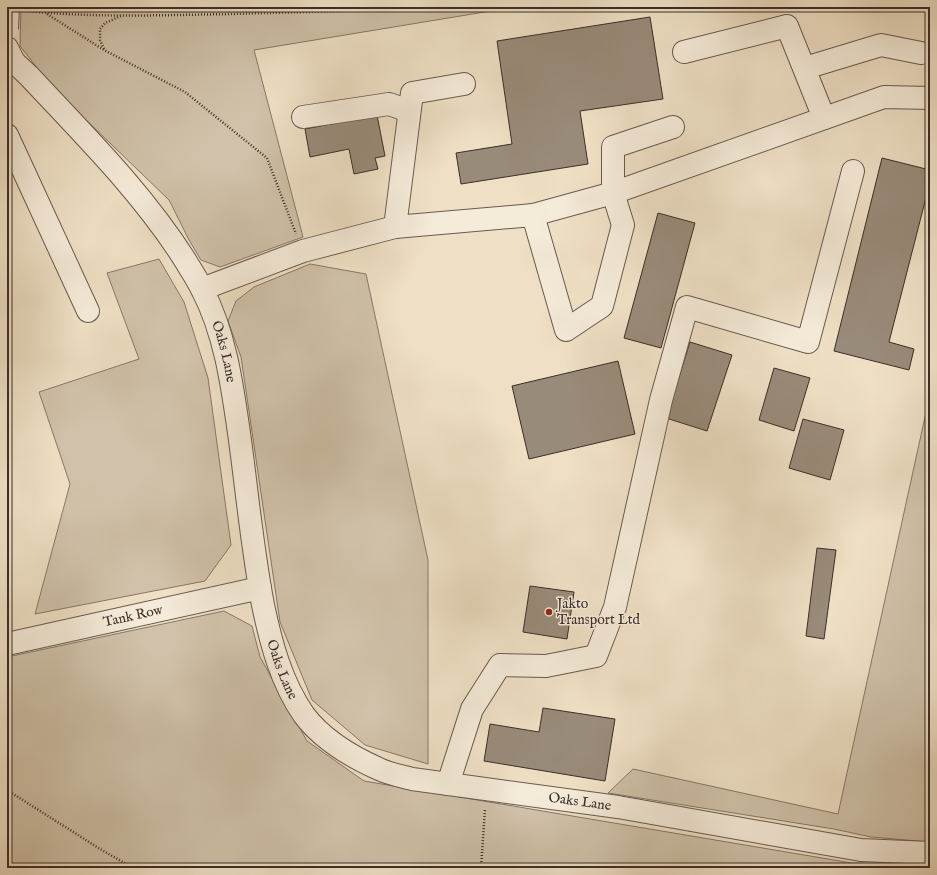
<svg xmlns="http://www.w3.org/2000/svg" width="937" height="875" font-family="'IM FELL English',serif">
<rect width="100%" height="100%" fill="#efe0c5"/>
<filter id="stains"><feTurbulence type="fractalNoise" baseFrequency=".005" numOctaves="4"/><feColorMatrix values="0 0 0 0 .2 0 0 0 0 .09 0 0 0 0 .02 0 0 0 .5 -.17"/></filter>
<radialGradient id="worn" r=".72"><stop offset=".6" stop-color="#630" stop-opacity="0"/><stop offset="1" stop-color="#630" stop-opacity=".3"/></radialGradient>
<path fill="#d0c2aa" stroke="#86786a" d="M21,7h494l-261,43 49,187 -83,30 -19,-7 -12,-20 -20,-40 -116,-112 -33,-42z
M159,259l25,43 24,76 23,167 -26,36 -170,33 35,-130 -31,-92 100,-33 -32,-86z
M310,264l56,10 62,286v204l-63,-19 -53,-45 -32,-78 -39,-265 -13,-36 8,-20 18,-14z
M930,394v448l-59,-5 -37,-8 -226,-36 25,-24 205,45z
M224,611l28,15 8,31 47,84 57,40 488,82 78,2v3h-923v-211z"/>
<path fill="#998b7a" stroke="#3b2e29" d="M650,17l13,82 -83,12 8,53 -127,20 -5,-31 56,-9 -15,-103z
M377,115l8,41 -10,2 3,11 -24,5 -5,-25 -39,8 -5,-28z
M882,158l48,12v12l-41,160 25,7 -5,21 -75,-19z
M658,213l37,10 -34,125 -37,-10z
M690,342l42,13 -25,76 -41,-13z
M618,361l17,73 -106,25 -17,-73z
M774,368l36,10 -16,53 -35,-11z
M803,419l41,11 -14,50 -41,-12z
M817,548l19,2 -12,89 -18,-3z
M530,586l44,6 -7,47 -44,-7z
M543,708l72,11 -10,62 -121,-20 6,-37 49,8z"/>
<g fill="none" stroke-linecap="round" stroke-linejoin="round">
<defs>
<g id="minor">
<path id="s1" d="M7,48l7,14 15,14c55,59 113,116 156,184 6,10 12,19 17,29 23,44 30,95 37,144 8,57 13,115 24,172 8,38 18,77 41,110 18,24 48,42 75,54 10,5 22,7 33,10l206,28 243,43 69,3"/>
<path d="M684,52l103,-26 37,92"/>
<path d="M805,68l76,-23 40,8"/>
<path d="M303,117l86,-13 20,7"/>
<path d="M7,135l81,176"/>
<path d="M533,215l33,115 36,-24 21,-81 -10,-32v-46l60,-20"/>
<path d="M395,227l17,-134 52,-9"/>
<path d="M202,289l101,-38 92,-24 138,-12 80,-22 271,-96 46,1"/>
<path id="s2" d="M7,644l253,-56"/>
<path d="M448,784l24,-75 28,-44 46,1 50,-10 19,-49 46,-207 26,-93 121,35 45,-171"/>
</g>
</defs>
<use href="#minor" stroke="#685a50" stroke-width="24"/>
<path stroke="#3b2e29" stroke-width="2.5" stroke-dasharray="1 2" stroke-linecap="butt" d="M27,11c68,7 138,4 206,3 58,-2 116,-2 173,-7
M47,14l57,36 81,42 82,66 29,76
M104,49l-4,-9v-11l5,-6 16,-7
M7,790l93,59 33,19
M481,868l4,-59"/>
<use href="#minor" stroke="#f5ebd9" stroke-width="22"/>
<defs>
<path id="minor-bridge" d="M7,29l1,-22"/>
</defs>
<use href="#minor-bridge" stroke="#685a50" stroke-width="24" stroke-linecap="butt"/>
<use href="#minor-bridge" stroke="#f5ebd9" stroke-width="22"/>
</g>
<circle fill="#8f2418" stroke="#f5ebd9" stroke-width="1.5" cx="549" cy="612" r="4"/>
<g text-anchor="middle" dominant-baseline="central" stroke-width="3" stroke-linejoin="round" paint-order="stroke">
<g font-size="14" fill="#3b2e29" stroke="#f5ebd9">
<text stroke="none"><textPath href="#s1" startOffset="378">Oaks Lane</textPath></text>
<text stroke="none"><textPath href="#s2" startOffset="129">Tank Row</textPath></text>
<text stroke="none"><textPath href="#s1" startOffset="702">Oaks Lane</textPath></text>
<text stroke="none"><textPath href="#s1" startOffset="1050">Oaks Lane</textPath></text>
</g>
<g font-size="14" fill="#3b2e29" stroke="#f5ebd9" text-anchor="start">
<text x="557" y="604">Jakto<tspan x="557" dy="16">Transport Ltd</tspan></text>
</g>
</g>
<rect width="937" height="875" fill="none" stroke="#efe0c5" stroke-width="24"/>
<rect x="8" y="8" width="921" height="859" fill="none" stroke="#3b2e29" stroke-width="2"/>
<rect x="12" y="12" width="913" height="851" fill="none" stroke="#3b2e29"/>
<rect width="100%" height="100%" filter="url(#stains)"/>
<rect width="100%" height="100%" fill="url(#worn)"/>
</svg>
